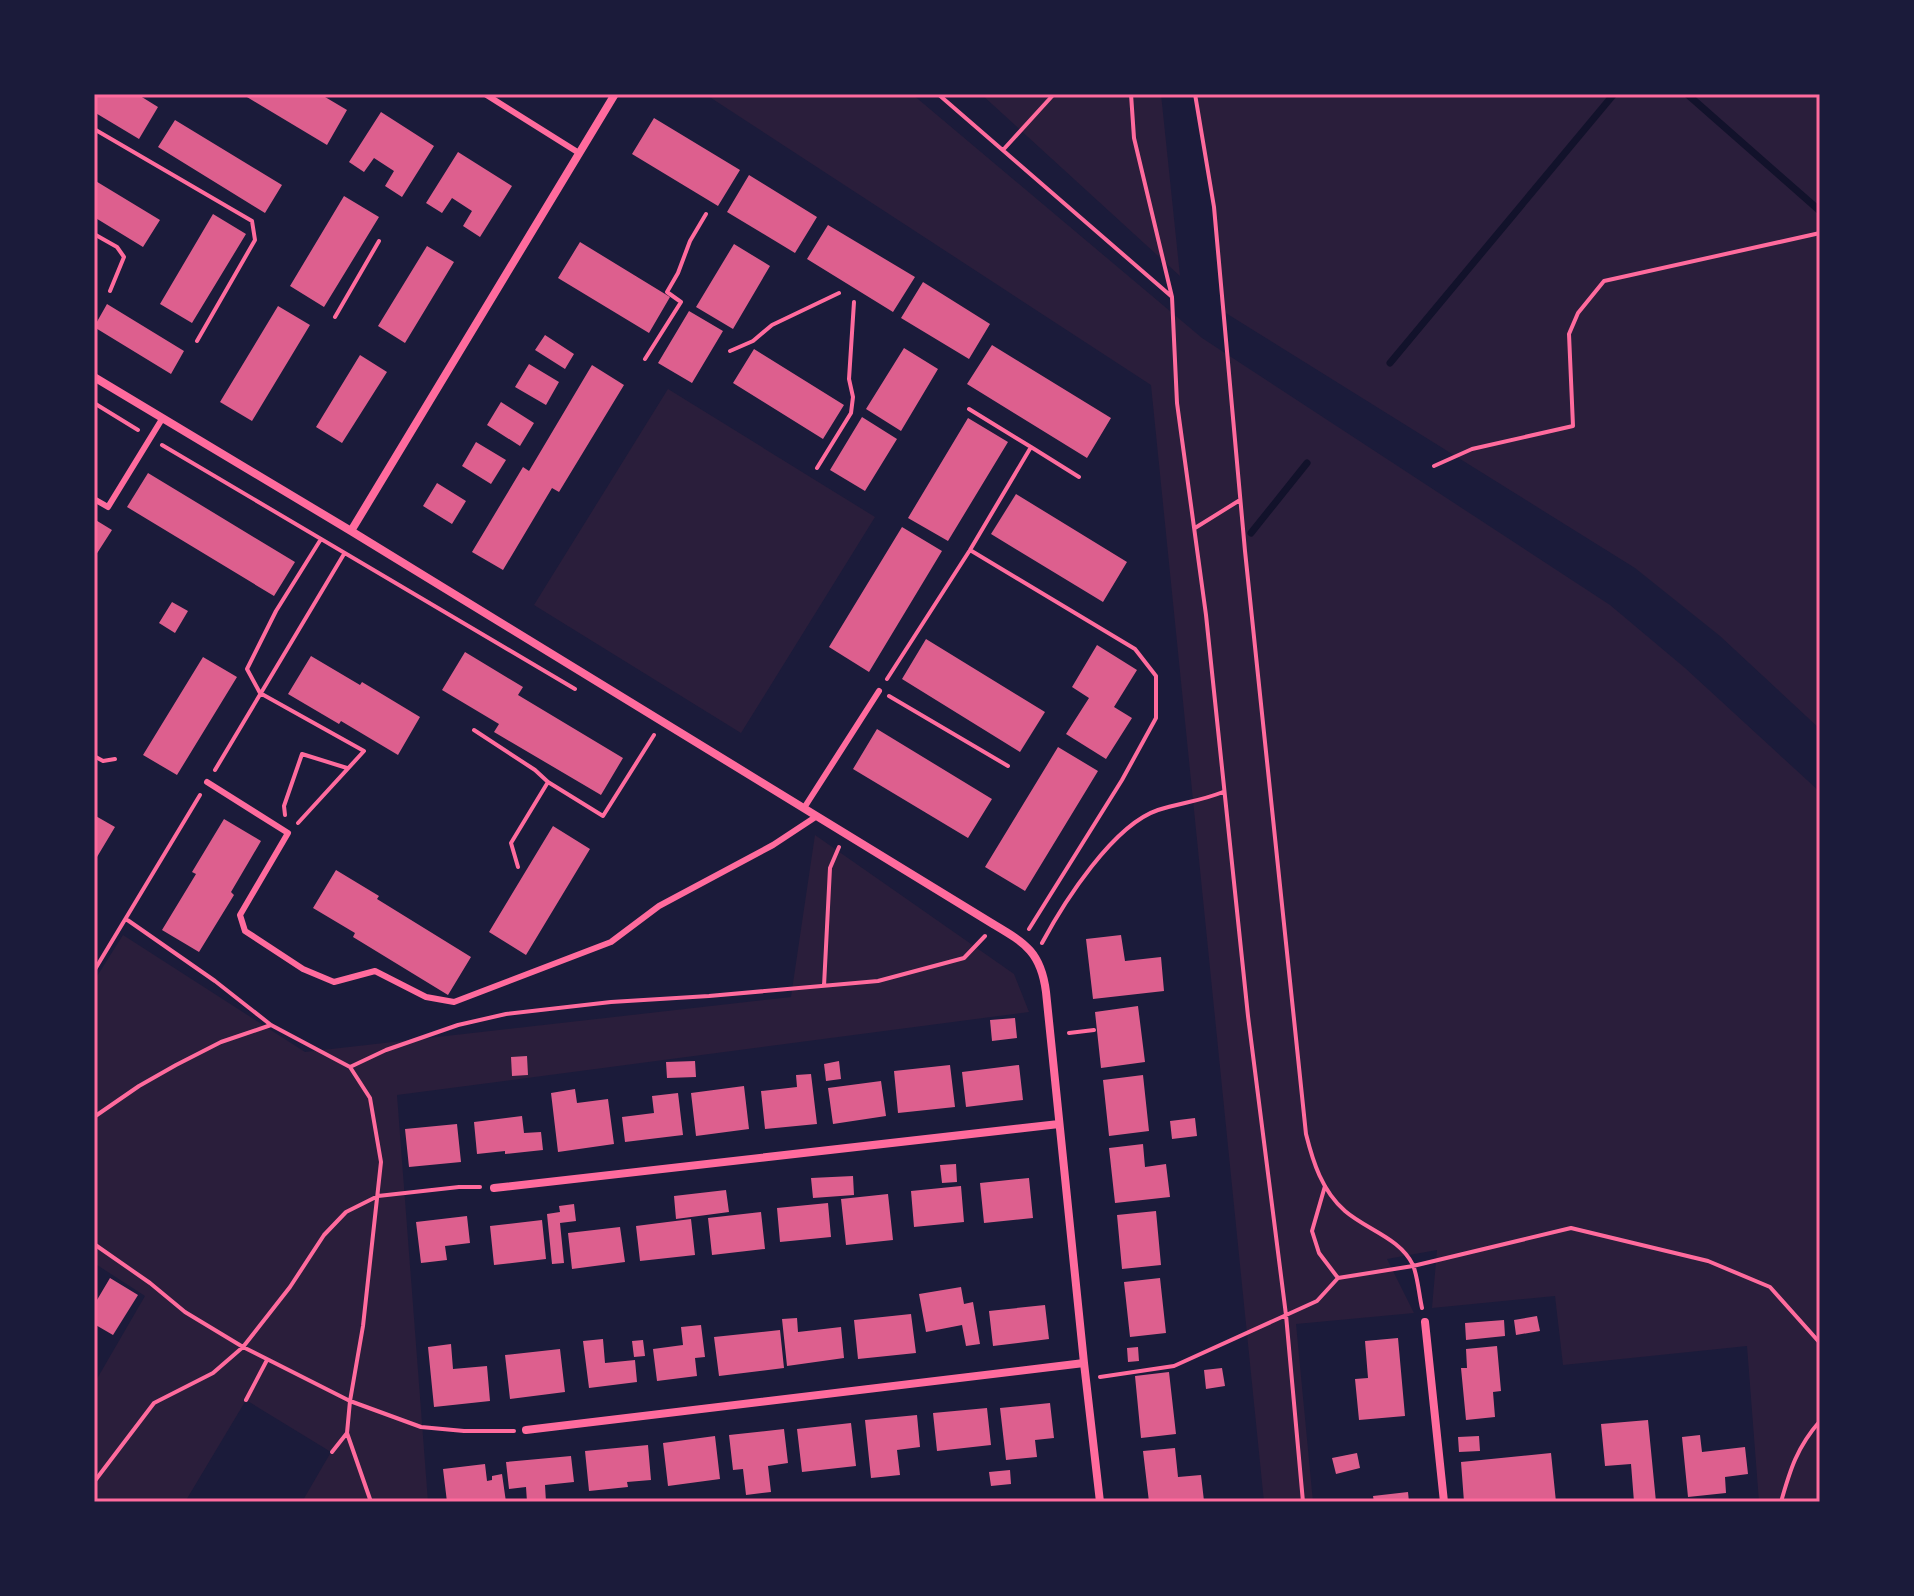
<svg xmlns="http://www.w3.org/2000/svg" width="1914" height="1596" font-family="'Roboto Condensed',sans-serif">
<rect width="100%" height="100%" fill="#1b1b3a"/>
<path fill="#2a1e3b" d="M705,94h207l290,244 408,267 75,63 135,124v710h-61l-12,-156 -184,19 -8,-69 -123,12 5,-58 -50,9 27,54 -118,11 17,178h-49l-113,-1117z
M981,94h180l19,182z
M1195,94h625v635l-100,-93 -85,-68 -414,-258 -7,-103z
M668,389l207,128 -134,216 -207,-128z
M815,835l199,139 15,38 -632,83 31,407h-126l29,-50 -85,-52 -61,102h-91v-118l51,-88 -51,-33v-282l29,-46 182,117 486,-55z"/>
<g fill="none" stroke-linecap="round" stroke-linejoin="round">
<path stroke="#12122b" stroke-width="7" d="M1687,94l133,117
M1390,363l224,-269
M1251,533l56,-70"/>
</g>
<path fill="#dd5f8e" d="M94,94h43l21,13 -19,32 -45,-27z
M242,94h78l27,16 -20,35z
M381,112l53,34 -32,51 -17,-11 9,-15 -20,-13 -10,14 -15,-10z
M654,118l86,52 -22,36 -86,-52z
M175,120l107,65 -17,28 -107,-66z
M458,152l54,34 -32,51 -17,-11 9,-15 -20,-13 -10,15 -16,-10z
M749,175l68,42 -22,36 -68,-41z
M94,180l66,40 -17,27 -49,-30z
M344,196l35,21 -55,90 -34,-21z
M213,214l33,20 -54,89 -32,-19z
M828,225l87,52 -22,35 -86,-53z
M580,242l90,55 -21,36 -91,-55z
M734,244l36,22 -37,63 -37,-22z
M427,246l27,16 -49,81 -27,-17z
M923,282l67,42 -21,35 -68,-41z
M107,304l77,47 -13,23 -77,-47z
M278,306l32,19 -58,96 -32,-19z
M689,311l34,20 -31,52 -34,-20z
M545,335l29,19 -9,15 -30,-19z
M992,345l119,73 -24,40 -120,-74z
M904,348l34,21 -37,62 -35,-22z
M754,349l90,56 -21,34 -90,-56z
M360,355l27,17 -45,71 -26,-16z
M529,364l30,18 -13,23 -31,-18z
M592,365l32,20 -65,107 -7,-4 -49,82 -31,-18 51,-85 6,4z
M501,402l33,21 -14,23 -33,-21z
M862,417l35,22 -32,52 -35,-21z
M968,418l40,24 -60,99 -40,-23z
M476,442l30,18 -15,24 -29,-18z
M148,473l147,89 -21,34 -147,-89z
M437,483l29,18 -14,23 -29,-18z
M1016,494l111,68 -24,40 -112,-68z
M94,519l18,11 -18,28z
M902,527l40,24 -73,121 -40,-25z
M172,602l16,9 -13,22 -16,-10z
M926,639l119,73 -25,40 -118,-73z
M1097,645l40,25 -23,37 18,11 -26,41 -40,-25 23,-36 -17,-11z
M465,652l58,35 -5,8 105,63 -22,37 -107,-63 5,-8 -57,-34z
M311,656l49,29 2,-3 58,35 -22,38 -57,-34 -2,3 -51,-30z
M203,657l34,20 -60,98 -34,-20z
M877,729l115,70 -24,39 -115,-69z
M1058,747l40,24 -73,120 -40,-24z
M94,815l21,12 -21,35z
M224,819l37,22 -30,51 3,3 -35,57 -37,-22 34,-56 -4,-2z
M553,826l37,23 -64,106 -37,-23z
M336,870l43,26 -2,3 94,58 -23,38 -95,-58 2,-4 -42,-25z
M1121,935l4,26 36,-4 3,34 -71,8 -7,-60z
M1138,1006l7,56 -44,6 -6,-56z
M1015,1018l2,20 -25,3 -2,-21z
M527,1056l1,19 -16,1 -1,-19z
M695,1061l1,16 -29,1 -1,-16z
M839,1061l2,18 -15,2 -2,-17z
M950,1065l5,42 -57,6 -4,-42z
M1019,1065l4,35 -57,7 -4,-35z
M811,1074l6,50 -52,5 -4,-38 36,-4 -1,-12z
M1143,1075l6,56 -40,5 -6,-56z
M881,1081l5,35 -53,8 -5,-36z
M744,1086l5,43 -53,7 -5,-43z
M575,1089l2,14 31,-4 6,45 -56,8 -7,-59z
M678,1093l5,42 -58,7 -3,-25 32,-4 -2,-17z
M522,1116l2,17 17,-1 2,18 -38,4v-3l-28,3 -3,-32z
M1195,1118l2,18 -25,3 -2,-18z
M457,1124l4,38 -52,5 -4,-38z
M1143,1144l2,23 21,-3 4,33 -55,6 -6,-55z
M956,1164l1,18 -15,1 -2,-18z
M853,1176l1,19 -41,3 -2,-20z
M1029,1178l4,40 -49,5 -4,-40z
M961,1186l3,36 -50,5 -3,-36z
M726,1190l3,22 -53,7 -2,-23z
M888,1194l5,46 -47,5 -5,-46z
M828,1203l3,34 -51,5 -3,-34z
M574,1204l2,17 -16,2 4,40 -12,1 -5,-50 13,-2 -1,-6z
M1156,1211l5,54 -39,4 -5,-54z
M761,1212l4,37 -53,6 -4,-37z
M467,1216l3,27 -25,3 2,14 -26,3 -5,-41z
M691,1219l4,36 -55,6 -4,-35z
M542,1220l4,39 -52,6 -4,-39z
M620,1227l5,35 -53,7 -4,-36z
M110,1278l28,17 -25,40 -19,-11v-19z
M1160,1278l6,55 -36,4 -6,-55z
M961,1287l3,17 9,-2 7,42 -14,2 -4,-21 -36,7 -7,-38z
M1045,1305l4,34 -56,7 -4,-35z
M911,1314l5,39 -58,6 -4,-39z
M1537,1316l3,15 -24,4 -2,-15z
M797,1318l1,14 43,-5 3,31 -57,8 -5,-47z
M1504,1320l1,16 -39,4 -1,-17z
M701,1325l4,32 -10,1 2,18 -40,5 -4,-32 30,-4 -2,-18z
M780,1330l4,38 -65,8 -5,-39z
M1398,1338l7,78 -46,4 -4,-41 13,-1 -3,-37z
M603,1339l2,24 30,-3 2,22 -48,6 -6,-47z
M643,1340l2,16 -11,1 -2,-16z
M451,1344l2,25 34,-3 3,35 -56,6 -6,-60z
M1497,1346l4,45 -8,1 2,25 -29,3 -5,-52h6l-1,-19z
M1138,1347l1,14 -11,1 -1,-14z
M560,1349l5,43 -55,7 -5,-44z
M1222,1368l3,18 -19,3 -2,-19z
M1169,1372l7,62 -35,4 -6,-62z
M1050,1403l4,35 -19,2 2,17 -31,3 -6,-52z
M987,1408l4,37 -54,6 -4,-38z
M917,1415l3,32 -23,3 3,25 -29,3 -6,-58z
M1648,1420l8,82h-22l-3,-38 -26,2 -4,-42z
M851,1423l5,43 -54,6 -5,-43z
M784,1429l4,34 -20,3 3,26 -25,3 -3,-26 -10,1 -4,-35z
M1700,1435l2,17 43,-5 3,27 -23,3 1,16 -38,4 -6,-60z
M715,1436l5,43 -52,7 -5,-43z
M1479,1436l1,15 -21,1 -1,-15z
M648,1445l3,35 -24,2 1,5 -39,4 -4,-40z
M1175,1448l3,29 23,-2 3,26 -55,1 -6,-51z
M1357,1453l3,15 -24,6 -4,-16z
M1551,1453l5,49h-92l-3,-40z
M571,1456l3,26 -29,3 1,17h-19l-1,-15 -17,2 -3,-27z
M485,1464l2,17 5,-1v-4l10,-2 4,28h-18v-3l-41,3 -4,-33z
M1010,1470l1,14 -20,2 -2,-14z
M1408,1492l1,10h-35l-1,-6z"/>
<g fill="none" stroke-linecap="round" stroke-linejoin="round">
<path stroke="#ff6b9d" stroke-width="4" d="M938,94l233,202
M1131,94l3,44 38,159 5,106 29,212 42,401 38,299 17,187
M1195,94l19,113 31,344 61,583c7,28 16,57 39,77 22,19 55,27 68,54 5,13 6,30 9,43
M94,129l158,92 3,19 -58,101
M1003,150l51,-56
M94,234l23,13 7,10 -14,34
M335,317l44,-76
M730,351l23,-10 19,-16 67,-32
M645,359l36,-57 -14,-10 11,-19 12,-32 16,-27
M94,403l44,27
M162,445l413,244
M1031,447l48,30
M1434,466l38,-17 101,-23 -4,-92 9,-21 26,-32 216,-48
M817,468l34,-55 2,-16 -4,-18 5,-77
M1195,528l45,-28
M970,550l165,99 21,27v42l-34,62 -93,149
M887,679l83,-129 61,-103 -62,-38
M889,696l119,70
M474,730l61,40 13,12 55,34 51,-81
M94,756l9,5 12,-2
M215,770l129,-216
M285,815l-1,-9 18,-52 45,14
M298,823l66,-72 -104,-58 -13,-24 29,-58 45,-72
M518,867l-7,-24 37,-61
M126,919l89,62 56,44 79,42 20,31 11,64 -18,164 -13,75 71,26 43,4h50
M1042,943c22,-41 71,-118 116,-133 22,-7 43,-9 65,-18
M94,971l106,-176
M824,986l6,-118 9,-21
M1069,1033l25,-3
M350,1067l36,-17 72,-25 48,-11 105,-12 98,-6 169,-15 86,-23 21,-22
M94,1117l45,-31 37,-21 45,-23 50,-17
M1325,1186l-13,45 7,22 19,25
M94,1244l56,39 35,29 58,35 107,54 -3,32 24,69
M1100,1377l74,-11 143,-65 21,-23 75,-12 158,-38 137,33 62,26 50,56
M246,1400l21,-40
M332,1452l15,-19
M94,1482l60,-79 59,-30 30,-26 47,-60 34,-52 22,-23 32,-16 81,-9h21
M1781,1502c9,-32 16,-55 39,-81"/>
<path stroke="#ff6b9d" stroke-width="6" d="M485,94l94,59
M94,499l14,8 54,-88
M207,782l81,51 -48,82 5,16 58,38 31,13 41,-11 51,26 28,5 157,-60 48,-36 114,-61 44,-29
M804,808l75,-117"/>
<path stroke="#ff6b9d" stroke-width="8" d="M94,377l257,154 642,393c32,19 48,28 53,68l38,371 16,139
M351,531l264,-437
M494,1188l565,-64
M1425,1322l19,180
M526,1430l558,-67"/>
</g>
<rect width="1914" height="1596" fill="none" stroke="#1b1b3a" stroke-width="192"/>
<rect x="96" y="96" width="1722" height="1404" fill="none" stroke="#ff6b9d" stroke-width="3"/>
</svg>
